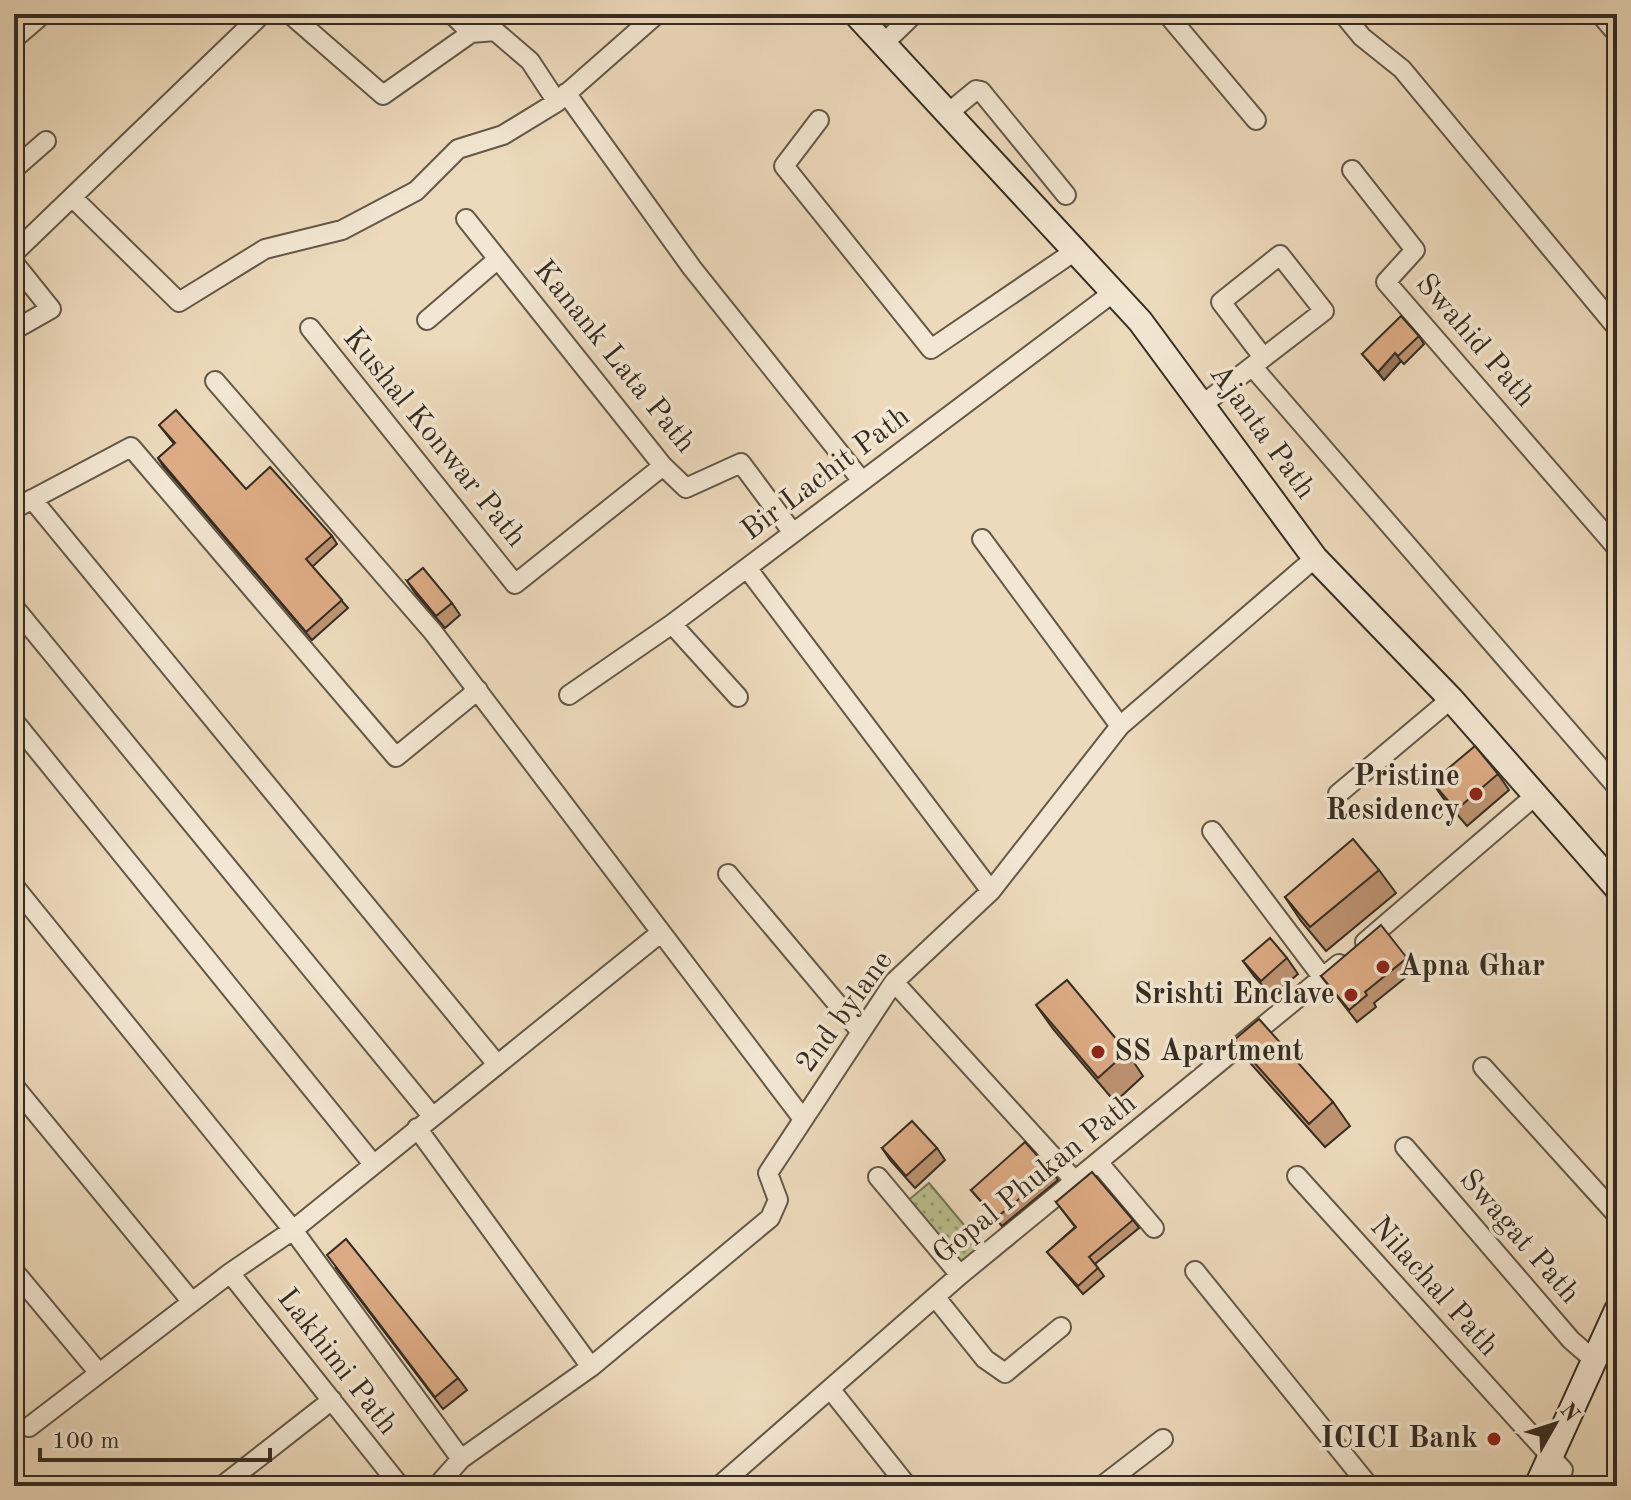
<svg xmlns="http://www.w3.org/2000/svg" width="1631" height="1500" font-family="'Old Standard TT',serif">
<defs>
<pattern id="grass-dots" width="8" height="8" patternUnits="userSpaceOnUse" patternTransform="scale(2)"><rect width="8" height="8" fill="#b9bf8f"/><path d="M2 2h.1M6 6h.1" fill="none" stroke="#979b74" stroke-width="1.8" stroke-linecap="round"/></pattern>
</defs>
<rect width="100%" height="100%" fill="#eddabc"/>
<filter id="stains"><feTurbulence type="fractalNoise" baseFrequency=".0025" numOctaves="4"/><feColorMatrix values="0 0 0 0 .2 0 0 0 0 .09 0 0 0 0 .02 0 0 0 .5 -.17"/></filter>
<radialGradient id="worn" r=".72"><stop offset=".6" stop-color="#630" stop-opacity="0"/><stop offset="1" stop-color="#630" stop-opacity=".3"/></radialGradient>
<path fill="url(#grass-dots)" stroke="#777658" stroke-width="2" d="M929,1183l55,66 -23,20 -56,-66z"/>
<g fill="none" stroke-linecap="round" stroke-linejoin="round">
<defs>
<path id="street" d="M290,14l93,81 88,-62 24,-2 35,30 27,41
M452,14l19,19
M1167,14l89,106
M1343,14l19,23 40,32 215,259
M1600,14l17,20
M14,39l29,-25
M882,45l32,-31
M566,93l126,175 170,213
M947,114l29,-24 5,1 85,104
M819,120l-35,46 147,183 144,-98
M14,169l32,-28
M1352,170l63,80 -29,32 231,266
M74,199l105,103 86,-53 77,-19 74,-39 42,-42 45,-14 54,-33 100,-88
M466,219l197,247 23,22 55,-25 52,70
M14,253l248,-239
M14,263l37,46 -37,21
M427,320l71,-61
M310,328l205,256 148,-118
M1257,372l360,415
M215,381l218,251 370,487
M1202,405l122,-94 -44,-56 -59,47 42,55
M32,499l464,564
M14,509l117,-62 265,310 82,-67
M982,539l138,187
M747,568l244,323
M14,607l418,509
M672,624l66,73
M569,695l103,-71 442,-332
M14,721l359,443
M1338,794l113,-95
M1212,831l111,147
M728,874l133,158
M14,886l279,344 168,229
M1365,942l171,-147
M894,982l181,199
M1483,1067l134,148
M14,1086l178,216
M417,1128l174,239
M1405,1147l166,193 23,20
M1099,1163l55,65
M1297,1176l266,294
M878,1177l82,98
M14,1271l85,102
M1195,1271l174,215
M230,1273l170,213
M936,1298l49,61 20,14 56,-46
M831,1390l74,93
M29,1427l201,-154 63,-43 366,-296
M222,1486l110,-86
M437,1486l24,-27 130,-92 179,-149 8,-18 -10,-27 126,-191 97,-91 129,-165 195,-168
M719,1486l241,-211 379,-311
M1102,1486l61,-47"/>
<path id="secondary" d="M856,14l284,307 175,237 136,141 166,189
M1537,1486l80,-176"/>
</defs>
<use href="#street" stroke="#635848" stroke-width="22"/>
<use href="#secondary" stroke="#352c22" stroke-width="28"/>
<use href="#street" stroke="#f3e7d3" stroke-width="18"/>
<use href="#secondary" stroke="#f3e7d3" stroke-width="24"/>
</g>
<path fill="#be9372" stroke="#352c22" stroke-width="2" d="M1419,336l5,8 -20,20 -3,-3 -17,19 -22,-26z
M159,425l87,64 86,47 5,8 -25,23 36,41 -36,32 -149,-174 -5,-8 16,-14z
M407,581l45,22 8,12 -15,13 -30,-35z
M1498,774l11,16 -42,36 -24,-28 -11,-16z
M1379,870l17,23 -70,58 -25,-30 -16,-24z
M1287,958l11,16 -26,22 -18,-20 -11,-15z
M1407,958l8,12 -41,33 2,4 -19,15 -36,-46z
M1036,1005l91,47 16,24 -28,26 -62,-73z
M1234,1040l99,62 17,24 -25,21 -74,-83z
M882,1148h55l8,12 -30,28 -25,-28z
M1052,1172l6,8 -56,46 -31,-36z
M1056,1202l77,18 6,8 -44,36 9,12 -21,18 -36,-42 28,-25z
M335,1267l123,111 9,12 -24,19z"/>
<path fill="#9b785d" stroke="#352c22" stroke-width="2" d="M1395,353l6,8 -17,19 -6,-8z"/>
<path fill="#ddab85" stroke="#352c22" stroke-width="2" d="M1401,316l18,20 -21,20 -3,-3 -17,19 -16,-18z
M176,410l70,79 24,-22 62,69 -26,23 36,41 -36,32 -148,-174 17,-15 -16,-18z
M423,568l29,35 -16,13 -29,-35z
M1475,746l23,28 -42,36 -24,-28z
M1353,839l26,31 -69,57 -25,-30z
M1381,925l26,33 -42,34 2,3 -18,15 -28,-34z
M1270,938l17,20 -26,23 -18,-20z
M1067,980l60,72 -29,26 -62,-73z
M1259,1019l74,83 -24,22 -75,-84z
M912,1121l25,27 -31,28 -24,-28z
M1025,1142l27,30 -56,46 -25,-28z
M1092,1172l41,48 -44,37 9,11 -20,18 -31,-34 29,-25 -20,-25z
M346,1239l112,139 -23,19 -108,-142z
M457,1478l6,8h-16z"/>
<g fill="#8f2418" stroke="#f3e7d3" stroke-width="3">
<circle cx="1476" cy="794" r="8"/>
<circle cx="1383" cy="967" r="8"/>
<circle cx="1351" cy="995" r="8"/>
<circle cx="1098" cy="1052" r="8"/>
<circle cx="1494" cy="1439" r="8"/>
</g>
<g text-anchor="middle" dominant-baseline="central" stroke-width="7" stroke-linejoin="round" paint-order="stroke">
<g font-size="30" fill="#352c22" stroke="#f3e7d3">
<text transform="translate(1475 341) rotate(49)">Swahid Path</text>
<text transform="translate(614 357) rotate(51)">Kanank Lata Path</text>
<text transform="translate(1262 432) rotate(54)">Ajanta Path</text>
<text transform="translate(434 438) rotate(51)">Kushal Konwar Path</text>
<text transform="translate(826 474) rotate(-37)">Bir Lachit Path</text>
<text transform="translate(845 1012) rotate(-54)">2nd bylane</text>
<text transform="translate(1035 1179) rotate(-39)">Gopal Phukan Path</text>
<text transform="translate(1519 1237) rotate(49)">Swagat Path</text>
<text transform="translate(1434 1287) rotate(48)">Nilachal Path</text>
<text transform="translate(337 1362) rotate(52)">Lakhimi Path</text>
</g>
<g font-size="30" font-weight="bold" fill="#352c22" stroke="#f3e7d3" text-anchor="end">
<text x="1460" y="777">Pristine<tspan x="1460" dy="34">Residency</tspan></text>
<text x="1399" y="967" text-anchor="start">Apna Ghar</text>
<text x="1335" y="995">Srishti Enclave</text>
<text x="1114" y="1052" text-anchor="start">SS Apartment</text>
<text x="1478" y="1439">ICICI Bank</text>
</g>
</g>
<rect width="1631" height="1500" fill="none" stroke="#eddabc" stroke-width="48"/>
<rect x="16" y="16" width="1599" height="1468" fill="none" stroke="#352c22" stroke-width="4"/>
<rect x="24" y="24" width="1583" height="1452" fill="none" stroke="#352c22" stroke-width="2"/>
<g transform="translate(1555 1424) rotate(51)" stroke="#f3e7d3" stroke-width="6" paint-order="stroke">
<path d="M0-6L14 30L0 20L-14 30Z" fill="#352c22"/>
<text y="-12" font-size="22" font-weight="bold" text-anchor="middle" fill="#352c22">N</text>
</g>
<path d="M40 1448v12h230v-12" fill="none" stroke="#352c22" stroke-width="4"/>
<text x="52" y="1448" font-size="24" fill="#352c22" stroke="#f3e7d3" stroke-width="6" paint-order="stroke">100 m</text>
<rect width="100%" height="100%" filter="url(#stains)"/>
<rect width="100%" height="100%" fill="url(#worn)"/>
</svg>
